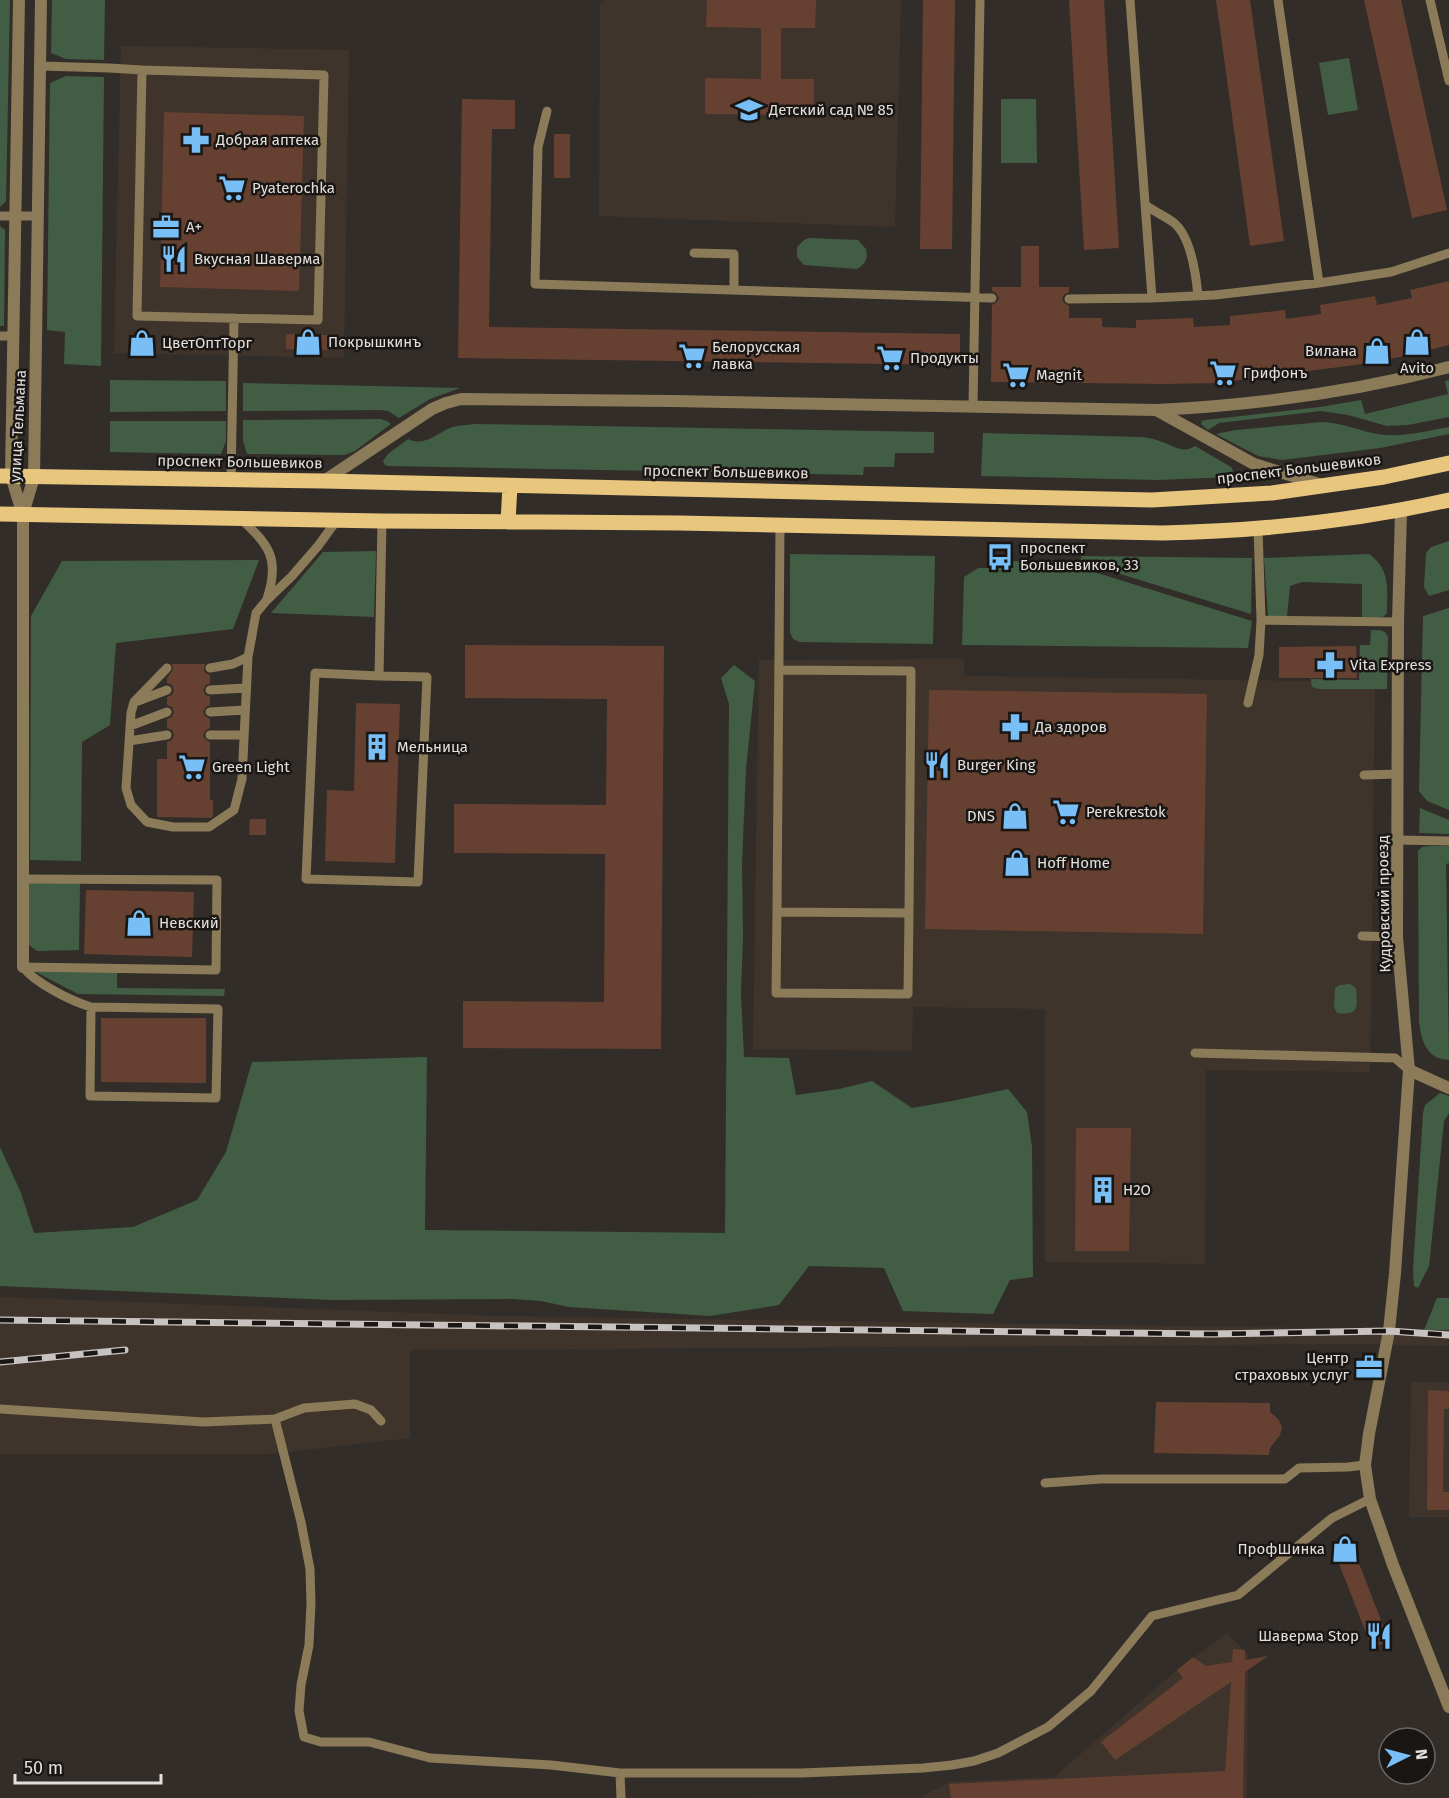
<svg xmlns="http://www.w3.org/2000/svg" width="1449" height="1798" font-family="'Fira Sans',sans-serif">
<rect width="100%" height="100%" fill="#332d29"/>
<path fill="#3f342c" d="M604,0h297l-6,227 -296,-11 1,-213z
M121,46l228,4 -5,308 -230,-5z
M964,659v17l411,6 -5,390 -164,-2 -1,194 -160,-2v-253l-132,-2 -1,44 -159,-2 6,-389z
M0,1297l496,19 953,14v16l-92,-2 -947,6v88l-141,16h-269z
M1411,1382h38v135h-40z
M1227,1633l21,22 -1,143h-514l189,-1 27,-15 105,-5 123,-107z"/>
<path fill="#415e44" d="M0,0h10l-4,201 -6,6z
M52,0h53l-1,60 -38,-1 -15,-6z
M1349,58l9,52 -30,5 -9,-52z
M66,76l38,1 -3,289 -37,-2 1,-32 -18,-2 3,-247z
M1001,99h35l1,64h-36z
M0,226l5,4 -1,96h-4z
M809,238l49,2 8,9c2,9 0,15 -9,20l-53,-4 -7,-8v-10l7,-7z
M110,380l116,1v30l-116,1z
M1449,380v37l-41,8 -21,1 -39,-11 -27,-4 -94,11 -8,1 -11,7 -7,-6 1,-3 3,-1 115,-13 41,-7 4,14 83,-20 -3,-13z
M243,383l217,5 -30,11 -31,19 -11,-7 -8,-1 -137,1z
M380,419l7,2 4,3 -36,27 -10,4 -98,-1 -4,-13v-21z
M226,421v20l-5,13 -111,-2v-31z
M1323,422c21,1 36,9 55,12 24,4 48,-3 71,-7v7l-69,14 -98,12 -24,-4 -42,-22 20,-4z
M475,424l459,8v21h-39l-1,14h-30l-1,8 -475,-9 -3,-1 -2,-4 5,-7 20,-15c16,8 28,-5 42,-11 8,-3 17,-3 25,-4z
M983,433l159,4c7,1 13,2 20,5 12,4 21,12 33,4l36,21c3,4 2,7 -1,10l-72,3 -177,-4z
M1449,541v49l-20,6 -5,-9 2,-34 5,-6z
M376,551l-2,66 -103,-4 52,-61z
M790,554l145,2 -2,88 -133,-2 -7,-3 -3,-7z
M1369,554c22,16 18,34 18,59l-4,4 -19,1 -2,-2v-32l-60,-2 -12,4 -3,31 -17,1 -2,-3 -4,-57z
M1081,556l171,2 -1,56 -170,-52z
M259,560l-26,69 -117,14 -6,82 -28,17 -1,119 -51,-1 1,-244 31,-55z
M1007,561l55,1 190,59 -4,27 -286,-3 2,-68 14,-9h28z
M1449,608v202l-22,-9 -8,-10 4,-175z
M1371,630c7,0 14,-1 17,7l-1,52h-68l-7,-2 -1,-8 48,1 1,-35h10z
M734,665l21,16 -9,88 -4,94 1,74 -2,57 3,63 45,1 7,37 43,-6 33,-8 40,27 40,-7 56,-12 19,23 5,35 1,130 -23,3 -17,34 -90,-3 -19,-43 -75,-2 -30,39 -69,11 -141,-9 -28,-6 -29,-2 -180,1 -332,-14v-139l21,46 13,40 99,-6 64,-27 29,-48 26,-90 175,-5 -2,173 300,3 4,-529 -8,-26z
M1420,808l29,12v14l-30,-1z
M1428,846h21v17l-3,1 3,196c-23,-1 -28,-20 -30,-39l-1,-170 4,-4z
M28,881l52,1 -1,68 -42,1 -8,-6z
M34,971l83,1v16l108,1 -1,7 -146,-2z
M1350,984l6,4c1,19 4,28 -19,25l-3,-6 1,-19 5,-3z
M1440,1093l9,3v17l-5,8 -15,145 -11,22 -4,-2 -1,-16 10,-157 2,-8z
M1437,1298h12v32h-25z"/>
<path fill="#664131" d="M707,0h109l-1,28h-34v51h33v36l-109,-1v-36l56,1v-51l-55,-1z
M923,0h32l-3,249h-32z
M1069,0h35l15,248 -35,2z
M1216,0h34l34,241 -34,5z
M1364,0h37l46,210 -35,8z
M462,99l53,1v29h-23l-3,198 471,7v31l-502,-7z
M164,112l140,4 -5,175 -139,-4z
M554,134h16v44h-16z
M1021,246h18v41h30v5l-4,2 -3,4 2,5 5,3v12h33v9l34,1v-8l57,-2 1,9 36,-2v-9l55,-6 1,9 35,-5 -1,-9 55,-9 2,9 35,-7 -2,-8 39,-9v64l-44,11 -50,9 -138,18 -52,1 -174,-2 1,-77 5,-3 2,-4 -3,-5 -4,-2v-4h29z
M286,334l44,1 -1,15 -43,-1z
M465,645l199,1 -3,403 -198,-1v-47l141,1 1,-148 -151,-1v-49l152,1 1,-106 -142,-1z
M1356,646l1,32h-78v-31z
M172,664h33l-1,6 1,3 5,2v8l-4,2 -3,5 2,4 5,3v8l-4,2 -3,5 2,4 5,3v9l-5,3 -2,5 3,4 4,2v58h3v16l-2,2 -54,-1v-58h10v-17l5,-2 2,-5 -2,-5 -5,-2v-9l5,-2 2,-5 -2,-5 -5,-2v-8l5,-2 2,-5 -2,-5 -5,-2v-5l6,-8z
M929,690l278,4 -4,240 -278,-5z
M356,703l44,1 -5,159 -70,-2 2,-71 27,1z
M250,819h16v16h-17z
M86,890l108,2 -2,65 -108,-3z
M101,1018h105v65l-105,-1z
M1076,1128h55l-2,123h-54z
M1428,1390l21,1v18h-5l-1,83h6v18h-22z
M1156,1402l114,1v9l9,8 3,8 -2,7 -10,13 -1,7 -115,-2z
M1350,1540l39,101 -17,7 -40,-102z
M1233,1649l12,1v10l23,-4 -23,16 -2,126h-292l-2,-14 276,-13 6,-89 -116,78 -14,-18 82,-64 -6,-8 16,-13 13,9 26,-4z"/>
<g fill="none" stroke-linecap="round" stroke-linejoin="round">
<path stroke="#8b7b58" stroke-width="9" d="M1130,0l22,298
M1278,0l41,283
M1430,0l19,81
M40,66l69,2 33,2 182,5 -6,245 -181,-4 5,-246
M547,111l-9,36 -3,137 457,14
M1145,205c9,6 19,11 28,17 18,14 23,52 25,74
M0,216h38
M694,253l40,1v36
M1069,299l83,-1 63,-3 104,-12 72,-11 58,-19
M0,336h14
M973,406l7,-406
M231,480l3,-162
M241,519c29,27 39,40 26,80
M1261,620l137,2
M167,668l-33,34 -3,11 -5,75 5,17 16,17 26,5h36l25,-17 8,-31 6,-122 8,-44 10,-12 26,-25 26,-30 19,-26
M210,668l23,-4 15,-7
M779,670l132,1 -2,242 -132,-1 3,-386
M379,676l48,1 -9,205 -112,-3 9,-206 64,3 3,-155
M210,690l36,-2
M138,701l29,-11
M1248,703l11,-48 2,-35 -3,-92
M210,712l35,-2
M130,726l37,-14
M210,735h34
M129,741l38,-6
M1364,775l34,-1
M1398,840l51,1
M23,879l194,1 -1,90 -193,-3
M777,912l-1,81 132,1 1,-81
M1362,936l35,1
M23,967c12,16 48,34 68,40l127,2 -2,89 -126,-2 1,-89
M1195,1053l200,5 14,12
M0,1409l204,13 71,-3
M381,1421l-10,-11 -16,-6 -51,4 -29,11 26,103 9,47 1,34 -2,42 -8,40 -2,26 5,26 17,5h48l61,16 121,7 69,8h181l122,-5 29,-3 22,-4 24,-8 50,-26 43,-36 61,-75 86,-21 94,-77 38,-19
M1045,1483l56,-4h184l14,-11 49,-1 17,-2
M620,1773l1,25"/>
<path stroke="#8b7b58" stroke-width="12" d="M1158,411l96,53 68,21
M324,481l108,-72 14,-6 15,-4 212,2 484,9c99,-5 196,-18 292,-43
M23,967v-452
M1409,1070l40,18"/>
<path stroke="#8b7b58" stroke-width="12" d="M19,0l-8,476 12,39
M1401,511l-3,111 -1,315 12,133 -14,203 -6,58 -20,103 -4,31 5,34 23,66 56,142
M23,514l11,-37 7,-477"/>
<path stroke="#e8c67d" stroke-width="15" d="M0,476l324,5 828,19 120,-7 112,-16 65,-14
M0,514l382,7 297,2 484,10c96,-2 192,-12 286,-33
M508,522l2,-36"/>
<defs>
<path id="rail" d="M0,1320l1211,14 178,-3 60,4
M0,1362l125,-12"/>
</defs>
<use href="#rail" stroke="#c8c3c0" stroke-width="7"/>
<use href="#rail" stroke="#191614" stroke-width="4.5" stroke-dasharray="14" stroke-linecap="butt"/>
</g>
<defs>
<symbol id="school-bare" viewBox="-9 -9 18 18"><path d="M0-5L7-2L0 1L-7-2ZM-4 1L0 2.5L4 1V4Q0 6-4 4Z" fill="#78bff7" stroke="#191614" stroke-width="2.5" paint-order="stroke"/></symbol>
<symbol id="pharmacy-bare" viewBox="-9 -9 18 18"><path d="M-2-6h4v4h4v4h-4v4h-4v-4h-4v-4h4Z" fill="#78bff7" stroke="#191614" stroke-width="2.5" paint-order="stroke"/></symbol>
<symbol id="supermarket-bare" viewBox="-9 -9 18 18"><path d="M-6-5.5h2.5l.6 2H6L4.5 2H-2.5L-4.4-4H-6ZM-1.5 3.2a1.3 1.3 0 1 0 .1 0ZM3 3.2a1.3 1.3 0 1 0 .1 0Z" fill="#78bff7" stroke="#191614" stroke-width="2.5" paint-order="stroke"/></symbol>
<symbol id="office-bare" viewBox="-9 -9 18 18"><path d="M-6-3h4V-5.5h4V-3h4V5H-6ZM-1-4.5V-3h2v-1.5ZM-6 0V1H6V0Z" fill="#78bff7" stroke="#191614" stroke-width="2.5" paint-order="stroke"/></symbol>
<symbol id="restaurant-bare" viewBox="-9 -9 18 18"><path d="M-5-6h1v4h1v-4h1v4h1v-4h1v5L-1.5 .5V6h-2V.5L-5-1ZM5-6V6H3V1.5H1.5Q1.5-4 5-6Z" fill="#78bff7" stroke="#191614" stroke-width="2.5" paint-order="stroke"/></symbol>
<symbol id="shop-bare" viewBox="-9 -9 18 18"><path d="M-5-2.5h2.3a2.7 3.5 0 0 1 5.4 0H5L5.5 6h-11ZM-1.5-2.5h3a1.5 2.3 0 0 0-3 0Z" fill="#78bff7" stroke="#191614" stroke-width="2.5" paint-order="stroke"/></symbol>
<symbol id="bus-bare" viewBox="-9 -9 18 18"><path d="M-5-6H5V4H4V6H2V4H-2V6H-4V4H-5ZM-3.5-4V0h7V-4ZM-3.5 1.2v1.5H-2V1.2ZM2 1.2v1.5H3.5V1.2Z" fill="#78bff7" stroke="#191614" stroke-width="2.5" paint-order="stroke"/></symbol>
<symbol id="building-bare" viewBox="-9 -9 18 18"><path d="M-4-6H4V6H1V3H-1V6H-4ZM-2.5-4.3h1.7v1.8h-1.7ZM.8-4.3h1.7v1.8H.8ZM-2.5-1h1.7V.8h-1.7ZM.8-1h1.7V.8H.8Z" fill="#78bff7" stroke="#191614" stroke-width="2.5" paint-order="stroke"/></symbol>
</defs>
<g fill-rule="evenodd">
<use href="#school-bare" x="730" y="91" width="38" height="38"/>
<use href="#pharmacy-bare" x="177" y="121" width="38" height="38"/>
<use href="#supermarket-bare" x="213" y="169" width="38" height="38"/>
<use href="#office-bare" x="147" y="208" width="38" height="38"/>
<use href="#restaurant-bare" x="155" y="240" width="38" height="38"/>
<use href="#shop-bare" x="289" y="323" width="38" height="38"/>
<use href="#shop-bare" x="1398" y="323" width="38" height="38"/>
<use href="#shop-bare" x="123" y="324" width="38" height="38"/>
<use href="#shop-bare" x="1358" y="332" width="38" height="38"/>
<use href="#supermarket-bare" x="673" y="337" width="38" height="38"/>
<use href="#supermarket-bare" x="871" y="339" width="38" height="38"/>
<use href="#supermarket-bare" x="1204" y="354" width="38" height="38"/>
<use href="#supermarket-bare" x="997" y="356" width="38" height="38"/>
<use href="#bus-bare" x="981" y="538" width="38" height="38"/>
<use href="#pharmacy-bare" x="1311" y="646" width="38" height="38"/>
<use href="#pharmacy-bare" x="996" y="708" width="38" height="38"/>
<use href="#building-bare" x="358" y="728" width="38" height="38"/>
<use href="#restaurant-bare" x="918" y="746" width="38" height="38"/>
<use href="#supermarket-bare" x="173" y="748" width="38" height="38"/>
<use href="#supermarket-bare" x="1047" y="793" width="38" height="38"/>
<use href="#shop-bare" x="996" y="797" width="38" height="38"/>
<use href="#shop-bare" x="998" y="844" width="38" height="38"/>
<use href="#shop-bare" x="120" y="904" width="38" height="38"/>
<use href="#building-bare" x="1084" y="1171" width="38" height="38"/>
<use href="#office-bare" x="1350" y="1348" width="38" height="38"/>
<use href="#shop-bare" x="1326" y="1530" width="38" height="38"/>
<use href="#restaurant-bare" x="1360" y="1617" width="38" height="38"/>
</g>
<g text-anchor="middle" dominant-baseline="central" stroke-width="5" stroke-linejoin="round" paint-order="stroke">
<g font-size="15" fill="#e3dfdc" stroke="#191614" text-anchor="start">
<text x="769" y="110">Детский сад № 85</text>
<text x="216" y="140">Добрая аптека</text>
<text x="252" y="188">Pyaterochka</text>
<text x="186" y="227">А+</text>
<text x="194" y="259">Вкусная Шаверма</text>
<text x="328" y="342">Покрышкинъ</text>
<text x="162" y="343">ЦветОптТорг</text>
<text x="712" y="347">Белорусская<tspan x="712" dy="17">лавка</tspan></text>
<text x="1357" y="351" text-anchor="end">Вилана</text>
<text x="910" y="358">Продукты</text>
<text x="1417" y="368" text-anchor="middle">Avito</text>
<text x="1243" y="373">Грифонъ</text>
<text x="1036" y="375">Magnit</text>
<text x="1020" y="548">проспект<tspan x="1020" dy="17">Большевиков, 33</tspan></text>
<text x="1350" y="665">Vita Express</text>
<text x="1035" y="727">Да здоров</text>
<text x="397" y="747">Мельница</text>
<text x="957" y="765">Burger King</text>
<text x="212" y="767">Green Light</text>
<text x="1086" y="812">Perekrestok</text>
<text x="995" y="816" text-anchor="end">DNS</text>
<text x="1037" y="863">Hoff Home</text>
<text x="159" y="923">Невский</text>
<text x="1123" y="1190">H2O</text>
<text x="1349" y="1358" text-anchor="end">Центр<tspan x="1349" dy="17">страховых услуг</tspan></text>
<text x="1325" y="1549" text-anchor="end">ПрофШинка</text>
<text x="1359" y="1636" text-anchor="end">Шаверма Stop</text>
</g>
<g font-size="15" fill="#e3dfdc" stroke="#191614">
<text transform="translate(18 426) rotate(-87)">улица Тельмана</text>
<text transform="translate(240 462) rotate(1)">проспект Большевиков</text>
<text transform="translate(1299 469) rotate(-7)">проспект Большевиков</text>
<text transform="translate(726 472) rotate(1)">проспект Большевиков</text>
<text transform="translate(1384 904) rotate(-91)">Кудровский проезд</text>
</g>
</g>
<g transform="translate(1407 1756) rotate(84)"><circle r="28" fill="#191614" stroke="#6a6664" stroke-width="1.5"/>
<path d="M0-4.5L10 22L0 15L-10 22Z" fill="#78bff7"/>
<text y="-9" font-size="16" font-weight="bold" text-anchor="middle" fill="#e3dfdc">N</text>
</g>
<path d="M15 1774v9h146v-9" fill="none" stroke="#e3dfdc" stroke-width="3"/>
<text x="24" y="1774" font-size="18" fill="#e3dfdc" stroke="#191614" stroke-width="4.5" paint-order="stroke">50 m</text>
</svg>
